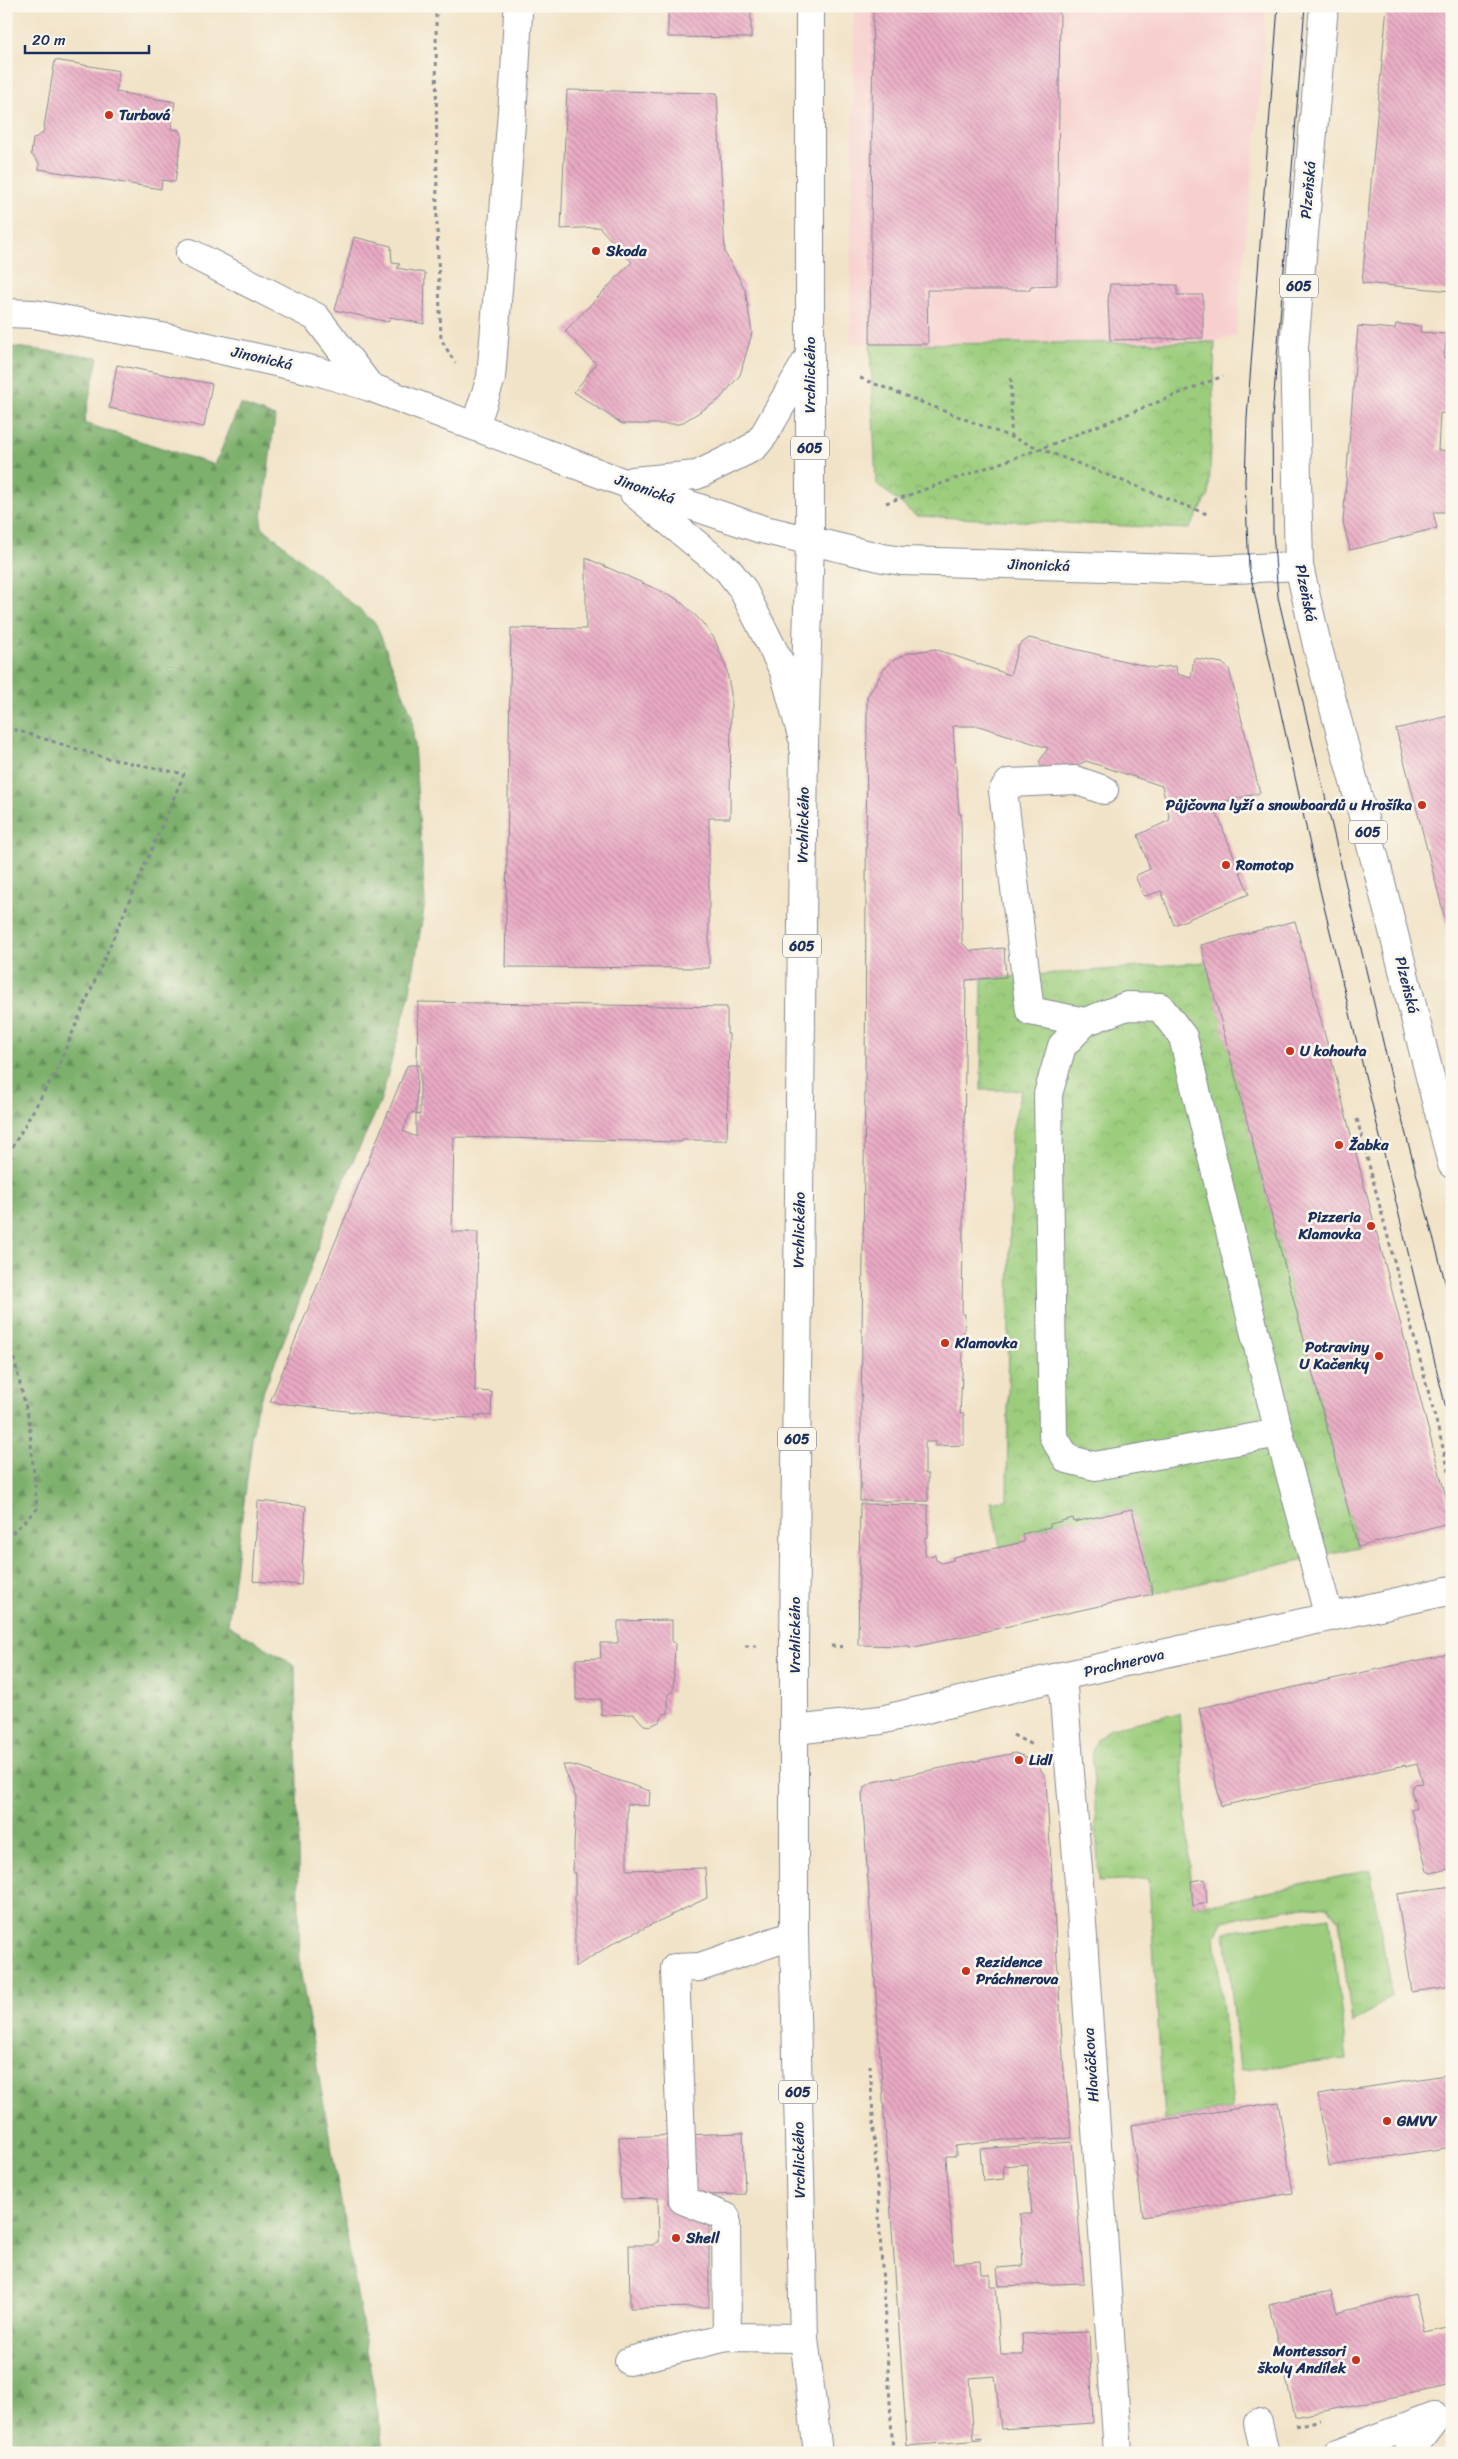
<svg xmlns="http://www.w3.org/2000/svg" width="1458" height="2459" font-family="Sriracha,sans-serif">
<defs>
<pattern id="grass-tufts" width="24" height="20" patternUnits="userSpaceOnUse" patternTransform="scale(1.25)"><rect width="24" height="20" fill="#9ccd7d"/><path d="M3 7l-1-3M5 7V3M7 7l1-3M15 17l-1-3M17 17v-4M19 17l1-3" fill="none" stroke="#86b06e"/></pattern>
<pattern id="forest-firs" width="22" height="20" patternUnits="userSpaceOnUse" patternTransform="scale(1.25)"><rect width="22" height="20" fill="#7db06c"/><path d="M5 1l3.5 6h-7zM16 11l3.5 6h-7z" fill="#66905c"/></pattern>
<pattern id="park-crowns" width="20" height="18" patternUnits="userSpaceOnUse" patternTransform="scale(1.25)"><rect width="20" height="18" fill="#9ccd7d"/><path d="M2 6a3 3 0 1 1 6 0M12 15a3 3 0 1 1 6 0" fill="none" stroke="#86b06e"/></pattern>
<pattern id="building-back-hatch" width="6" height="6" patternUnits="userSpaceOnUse" patternTransform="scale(1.25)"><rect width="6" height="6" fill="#eaaac4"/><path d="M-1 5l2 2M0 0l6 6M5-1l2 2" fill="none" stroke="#bd8ba2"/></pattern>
</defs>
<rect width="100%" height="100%" fill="#fbf7ec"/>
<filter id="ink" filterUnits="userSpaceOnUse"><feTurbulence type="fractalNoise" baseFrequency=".02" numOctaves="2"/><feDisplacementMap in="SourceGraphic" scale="10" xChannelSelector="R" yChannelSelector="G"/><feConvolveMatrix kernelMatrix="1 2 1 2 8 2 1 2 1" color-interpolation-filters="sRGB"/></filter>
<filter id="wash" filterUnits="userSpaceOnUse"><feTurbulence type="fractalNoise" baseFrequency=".0096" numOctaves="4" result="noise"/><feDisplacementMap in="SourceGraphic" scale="20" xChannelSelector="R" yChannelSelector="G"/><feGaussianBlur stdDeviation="1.12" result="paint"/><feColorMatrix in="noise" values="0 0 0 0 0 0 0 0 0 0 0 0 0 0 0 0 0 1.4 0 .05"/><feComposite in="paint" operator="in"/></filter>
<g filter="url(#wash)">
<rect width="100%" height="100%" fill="#f1e3c7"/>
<path fill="#f7d0ce" d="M854,6h412l-2,47 -28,283 -21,6 -365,1z"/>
<path fill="url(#grass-tufts)" stroke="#5c7e6e" d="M1179,1713l14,193 29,-4 148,-32 22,127 -40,26 -13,-103 -10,-13 -25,-1 -82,15 -7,15 18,172 -69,12 -15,-241 -50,2 -7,-131 6,-12 13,-10z"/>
<path fill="url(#forest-firs)" stroke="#4c7065" d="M6,346l92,11 -14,66 131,42 25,-61 35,13 -14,109 115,98 36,92 13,187 -16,94 -29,106 -49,106 -34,98 -41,103 -28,215 67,40 5,304 85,484h-379z"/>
<path fill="url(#park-crowns)" stroke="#5c7e6e" d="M1215,342l-6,153 -20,34 -273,-13 -40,-33 -6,-139z
M1206,962l152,585 -205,47 -22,-85 -57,13 -1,-4 -23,6v3l-27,7 1,8 -24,5 -9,-46 16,-1 4,-363 10,-47h-40l1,-111z"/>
<path fill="#9ccd7d" stroke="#5c7e6e" d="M1330,1917l17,143 -107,9 -15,-137z"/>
<g id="blocks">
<path fill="url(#building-back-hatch)" d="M668,6h83v32l-83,-1z
M873,6h187l-3,279 -26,1 -1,4h-103l1,54h-58z
M1387,6h65v285l-90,-8z
M55,60l64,11 -3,21 59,10 -4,27 8,1 3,6 -7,46 -13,-2 -1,9 -122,-20v-6l-8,-9 2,-15 10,-6z
M567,90l150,3 8,160 20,36 7,44 -12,42 -21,25 -39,24h-58l-48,-32 22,-28 -31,-33 67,-69 -33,-35 -38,2z
M354,237l37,9 1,17 8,1 -3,4 28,5 -1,51 -34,-7 -2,5 -53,-12z
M1110,284l67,1v10h26v43l-93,2 -2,-38z
M1396,324l25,2 -1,6 27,2 -3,24 8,2 -3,54 -9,-1 -2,37 14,1 -3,61h-16l4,16 -87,22 -7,-28 15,-196 37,3z
M117,365l95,19 -8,43 -95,-19z
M586,558l86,38 11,8 17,16 14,18 12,29 5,26 -1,125h-21v150l-204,-1 6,-339 75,1z
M1029,638l125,30 22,-2 1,8 14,4 3,-20 28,5 7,6 31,124 -47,11 36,90 -75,31 -13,-34 -15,5 -3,-1 -7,-17 1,-3 13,-6 -12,-34 32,-15 -8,-34 -76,-25 -19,9h-24l-4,-8 9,-14 -69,-22h-26l6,88h2l1,129 9,8 33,-3 2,29 -40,3 -4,334h3l-5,100h4v31l-29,1v-4h-10v32h3v27h-68l5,-412 2,-392 17,-28 10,-9 14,-7 27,-4 75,26 9,-30z
M1452,715v227h-1l-55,-213z
M1295,921l157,599v2l-94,25 -157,-602z
M418,1002l309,5v27h2l-2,106h-45v2l-228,-5 -2,95h26l-3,159 17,1 -1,24 -16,-1v3l-86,-2 -119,-14 137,-336 3,-1h7l-1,49 -3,-2 -3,2 -7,17 13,6v-23l4,1v-50h-3z
M258,1501l48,5 -5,79 -48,-4z
M860,1504l68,1v32h-3v19l10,-1 1,5 6,3 11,-3v-3l71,-15 -2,-8 28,-7v-3l23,-6 1,4 58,-13 21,85 -243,54v-2l-52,-1z
M672,1620v22l3,1 -2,49 -5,2v20l-3,-1 -6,9 -9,4 -6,-1 -10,-11 -33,1v-16l-25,1v-41l25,-1 -1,-15h18v-22z
M1452,1653v227l-4,-11 -17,4 -4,-2 -16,-61 5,-2 -5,-19 4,-5 8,-1 -6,-19 -12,3v-2l-184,41 -22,-98z
M1015,1753l19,7 11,16 1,5 18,291 8,66 -69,2 -47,6v10h-10l8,107 26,-2 1,13h9v12h6l5,69h22l-1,-21 67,-2 4,91 -92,6 -6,-53 -26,2 5,61 8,-1v2l-75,6 -45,-652 3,-7 8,-5z
M563,1765h9l78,26 -1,15 -22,-2v66l78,-2 2,30 -92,44 -40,25v-95l-2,1 3,-75z
M1205,1879l2,24 -14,3 -2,-25z
M1452,1886v100l-40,6 -15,-98z
M1452,2074v73l-123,19 -11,-71z
M1278,2102l15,91 -150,24 -12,-92z
M743,2133l2,61 -36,1v112l-79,1 -1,-63h26v-2l4,-1 -1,-44 -37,1 -2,-62z
M1072,2142l12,141 -85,3 -2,-18 26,-2 -3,-52h12l-5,-50 -24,2 1,13 -21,2 -3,-32z
M1331,2291l6,22 78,-20 9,39 28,-6v59l-157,32 -26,-112z"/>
</g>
</g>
<g filter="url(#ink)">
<use href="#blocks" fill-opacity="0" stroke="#868992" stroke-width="1"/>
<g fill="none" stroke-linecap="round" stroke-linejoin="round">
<defs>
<path id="minor" d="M190,253l126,64 54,70
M6,313l28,1 133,24 150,33 53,16 252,95 139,47 122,29 19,3 311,9 86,-4
M475,426l16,-48 24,-305 3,-60
M633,481l64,-6 47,-23 11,-6 9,-11 46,-80
M634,493l94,77 14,18 42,83 18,65
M1085,1022l-23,24 -14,48 5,342 14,23 28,7 184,-33 -96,-396 -23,-30 -33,-1 -42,16 -55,-11 -27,-220 6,-8 66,-3 29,10
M1279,1433l50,184
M1062,1676l18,218 38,559
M794,1935l-94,32 -25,1 8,232 43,17 1,120 77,1
M629,2361l98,-24
M1258,2423l7,30
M1338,2453l95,-36
M1408,2453l28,-36"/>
<path id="major" d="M810,6v535l-6,204 -10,900v290l10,403 14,115
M1324,6l-30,341 5,219 18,79 61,226 74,293
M795,1730l86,-10 181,-44 390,-86"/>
</defs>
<use href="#minor" stroke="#868992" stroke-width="30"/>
<use href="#major" stroke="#868992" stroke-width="30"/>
<path stroke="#868992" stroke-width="3" stroke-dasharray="4 4" stroke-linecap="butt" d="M436,6l1,222 4,111 14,24
M860,378l347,136
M1011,438v-64
M886,503l154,-54 183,-73
M6,727l100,31 78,16 -128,297 -50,87
M1357,1119l95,363
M6,1327l23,93 8,89 -31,30
M745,1646h14
M831,1646l14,1
M1013,1735l19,10
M870,2065l23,388
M1296,2426l25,-6"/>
<use href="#minor" stroke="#fff" stroke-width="28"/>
<use href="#major" stroke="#fff" stroke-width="28"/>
<path stroke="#1b2f5e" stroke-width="1" d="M1278,6l-31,412 -2,65 4,85 70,318 133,547
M1305,6l-33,413 1,112 5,66 118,500 56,211"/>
</g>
</g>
<g fill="#c8321e" stroke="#fbf7ec" stroke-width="2">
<circle cx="109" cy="115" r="5"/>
<circle cx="596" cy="251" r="5"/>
<circle cx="1422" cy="805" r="5"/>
<circle cx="1226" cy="865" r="5"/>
<circle cx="1290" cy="1051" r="5"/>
<circle cx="1339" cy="1145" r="5"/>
<circle cx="1371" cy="1226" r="5"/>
<circle cx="945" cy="1343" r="5"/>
<circle cx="1379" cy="1356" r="5"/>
<circle cx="1019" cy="1760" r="5"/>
<circle cx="966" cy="1971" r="5"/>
<circle cx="1387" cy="2121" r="5"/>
<circle cx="676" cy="2238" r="5"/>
<circle cx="1356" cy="2360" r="5"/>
</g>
<g text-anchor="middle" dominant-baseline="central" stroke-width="5" stroke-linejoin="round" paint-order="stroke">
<g fill="#fbf7ec" stroke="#5e6b89" stroke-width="1">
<rect x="1280" y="274.5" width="38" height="23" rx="4"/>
<rect x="791" y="436.5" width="38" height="23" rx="4"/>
<rect x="1349" y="820.5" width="38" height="23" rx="4"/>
<rect x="783" y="934.5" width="38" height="23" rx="4"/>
<rect x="778" y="1427.5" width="38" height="23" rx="4"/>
<rect x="779" y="2080.5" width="38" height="23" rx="4"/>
</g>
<g font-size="14" font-weight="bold" fill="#1b2f5e">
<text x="1299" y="286">605</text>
<text x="810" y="448">605</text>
<text x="1368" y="832">605</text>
<text x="802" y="946">605</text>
<text x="797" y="1439">605</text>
<text x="798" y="2092">605</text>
</g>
<g font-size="15" font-weight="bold" fill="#1b2f5e" stroke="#fbf7ec" text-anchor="start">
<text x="119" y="115">Turbová</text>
<text x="606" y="251">Skoda</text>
<text x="1412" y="805" text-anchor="end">Půjčovna lyží a snowboardů u Hrošíka</text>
<text x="1236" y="865">Romotop</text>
<text x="1300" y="1051">U kohouta</text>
<text x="1349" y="1145">Žabka</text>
<text x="1361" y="1217" text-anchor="end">Pizzeria<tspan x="1361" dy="17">Klamovka</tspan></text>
<text x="955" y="1343">Klamovka</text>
<text x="1369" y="1347" text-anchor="end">Potraviny<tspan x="1369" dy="17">U Kačenky</tspan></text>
<text x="1029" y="1760">Lidl</text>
<text x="976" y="1962">Rezidence<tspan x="976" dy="17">Práchnerova</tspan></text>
<text x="1397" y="2121">GMVV</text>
<text x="686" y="2238">Shell</text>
<text x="1346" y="2351" text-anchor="end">Montessori<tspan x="1346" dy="17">školy Andílek</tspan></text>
</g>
<g font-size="15" fill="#1b2f5e" stroke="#fbf7ec">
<text transform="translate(1308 190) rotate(-85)">Plzeňská</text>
<text transform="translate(262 358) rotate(13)">Jinonická</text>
<text transform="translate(810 375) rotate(-90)">Vrchlického</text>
<text transform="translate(645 489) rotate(19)">Jinonická</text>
<text transform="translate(1039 565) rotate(2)">Jinonická</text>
<text transform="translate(1306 593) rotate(79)">Plzeňská</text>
<text transform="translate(803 825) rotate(-89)">Vrchlického</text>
<text transform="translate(1407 985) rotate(76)">Plzeňská</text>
<text transform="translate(799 1230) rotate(-89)">Vrchlického</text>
<text transform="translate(795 1635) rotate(-90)">Vrchlického</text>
<text transform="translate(1124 1663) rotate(-13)">Prachnerova</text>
<text transform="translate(1091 2065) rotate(-94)">Hlaváčkova</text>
<text transform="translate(799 2160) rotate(-91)">Vrchlického</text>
</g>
</g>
<rect width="1458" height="2459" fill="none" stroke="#fbf7ec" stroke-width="25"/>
<path d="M25 45v8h124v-8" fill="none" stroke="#1b2f5e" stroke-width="2.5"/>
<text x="32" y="45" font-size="15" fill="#1b2f5e" stroke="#fbf7ec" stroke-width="4" paint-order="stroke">20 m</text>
</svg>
